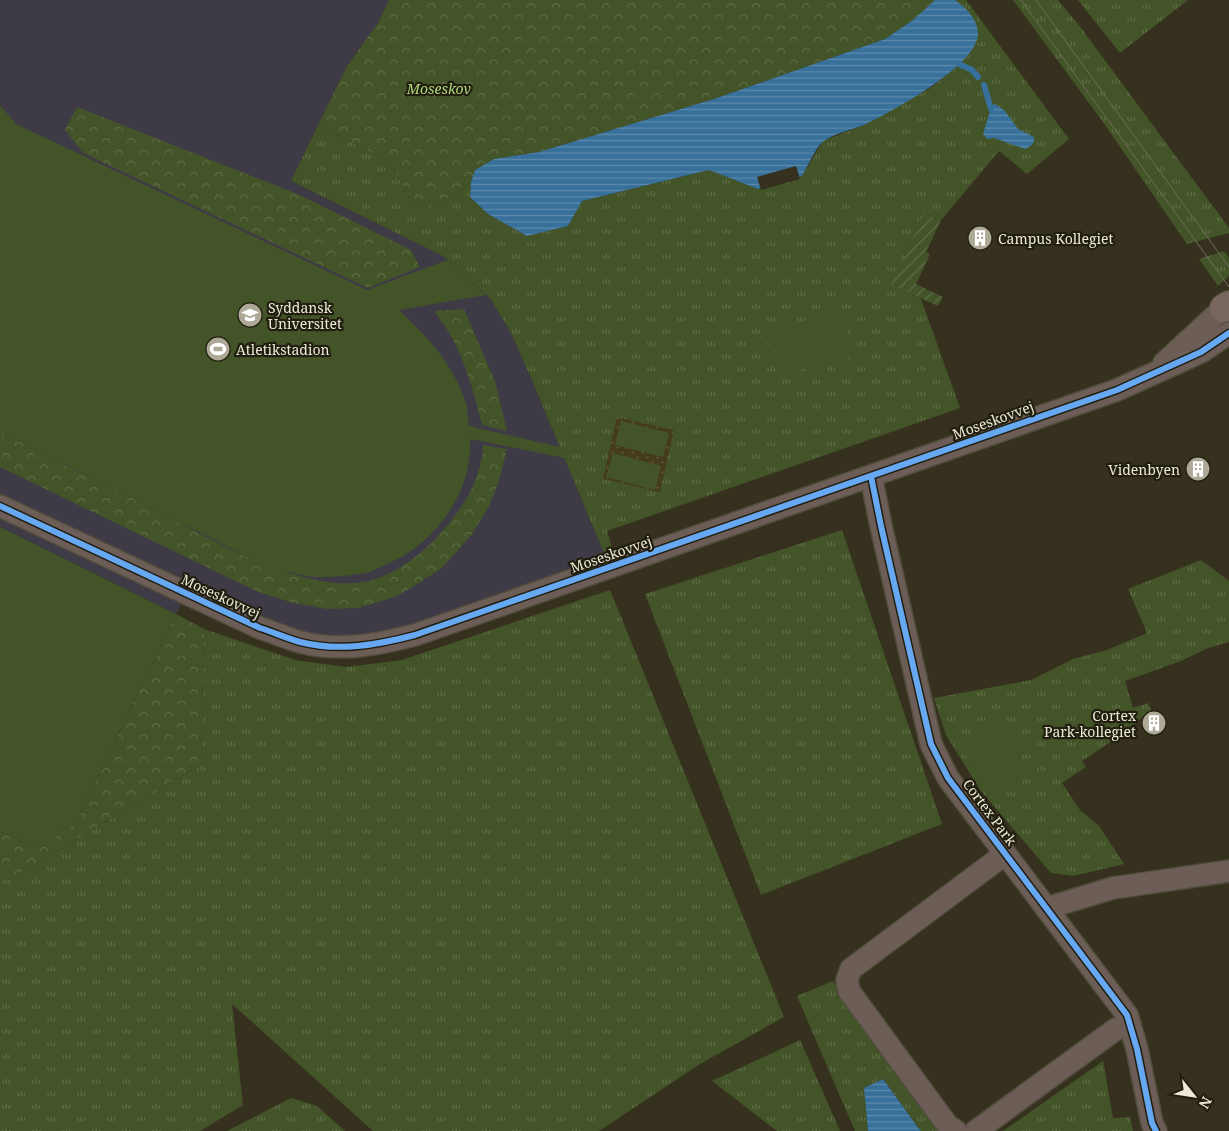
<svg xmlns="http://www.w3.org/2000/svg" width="1229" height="1131" font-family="'Noto Serif',serif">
<defs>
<pattern id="grass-tufts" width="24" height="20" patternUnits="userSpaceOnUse" patternTransform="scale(1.25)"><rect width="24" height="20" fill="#435428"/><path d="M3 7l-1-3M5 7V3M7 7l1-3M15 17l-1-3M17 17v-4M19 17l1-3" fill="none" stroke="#5e6d46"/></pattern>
<pattern id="forest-crowns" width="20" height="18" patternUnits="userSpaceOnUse" patternTransform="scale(1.25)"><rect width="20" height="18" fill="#435428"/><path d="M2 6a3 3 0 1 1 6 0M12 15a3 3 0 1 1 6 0" fill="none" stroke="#5e6d46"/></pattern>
<pattern id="sand-dots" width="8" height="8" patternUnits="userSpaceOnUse" patternTransform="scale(1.25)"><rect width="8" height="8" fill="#443c1d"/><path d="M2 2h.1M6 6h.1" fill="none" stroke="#5f583d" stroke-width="1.8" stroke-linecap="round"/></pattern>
<pattern id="garden-furrows" width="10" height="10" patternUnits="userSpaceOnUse" patternTransform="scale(1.25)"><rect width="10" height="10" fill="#435428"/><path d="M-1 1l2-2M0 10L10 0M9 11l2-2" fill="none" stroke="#5e6d46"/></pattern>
<pattern id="water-rules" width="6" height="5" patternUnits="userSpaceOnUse" patternTransform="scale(1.25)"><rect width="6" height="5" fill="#37709a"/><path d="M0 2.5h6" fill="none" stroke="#5e8bac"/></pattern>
</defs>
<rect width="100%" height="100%" fill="#36311f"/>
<path fill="#3e3a46" d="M0,0h389l-11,23 -31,43 -56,115 152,75 47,42 21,35 20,45 75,180 -160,57 -72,22h-49l-45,-10 -89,-42 -15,29 -176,-87z"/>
<path fill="url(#grass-tufts)" d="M955,0h11l103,139 -42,35 -28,-23 -58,69 -17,-7 -32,71 29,15 39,109 -353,123 6,20 -1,3 -6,4 -75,-180 -20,-45 -21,-35 -47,-42 -152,-75 27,-56 72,37 21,39 14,8 34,-17 12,-10 -1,15 18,17 39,22 41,-10 14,-25 128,-31 48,19 44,-13 21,-35 41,-16 68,-38 29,-24 12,-46z
M1013,0h45l23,28 148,200v5l-42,11 -84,-122z
M1078,0h110l-68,53z
M1224,251l5,7v18l-11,10 -19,-27z
M842,530l100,294 -181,71 -116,-301z
M1201,560l28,21v61l-21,6 -27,13 -56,20 8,27 15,-5 3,7 -33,27 -36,24 4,6 -24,16 18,27 19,16 25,38 -51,12 -22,-3 -70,-82 -35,-56 -12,-37 97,-18 42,-21 34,-9 40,-17 -19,-44z
M610,590l174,427 -84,47 -101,67h-226l-141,-127 11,101 -43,26h-200v-246l201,-120 3,-136 91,31 51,7 56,-7z
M833,981l106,150h-18l-38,-52 -19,9 4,43h-13l-58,-135z
M800,1040l40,91h-63l-65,-50z
M1103,1061l10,57 17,-1 3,14h-130z
M291,1098l26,8 28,25h-118z"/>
<path fill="url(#forest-crowns)" d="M389,0h546l-22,20 -28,19 -171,60 -175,53 -45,7 -19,11 -4,12 -12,10 -34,17 -14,-8 -21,-39 -72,-37 29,-59 31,-43z
M77,107l223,88 111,55 9,17 -52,21 -285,-135 -18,-23z
M464,309l31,72 12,50 -25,-6c-8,-31 -16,-63 -32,-91 -5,-8 -11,-15 -16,-23z
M0,431c51,26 101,52 152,77 58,30 145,84 211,74 28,-4 58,-27 76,-47 23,-25 43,-55 44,-90l24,4 -8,32 -10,25 -17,28 -30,34 -28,18 -19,11 -37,11 -31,1 -34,-6 -37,-12 -256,-124z
M176,614l28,15 -3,136 -201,120v-54l38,18 39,-28z"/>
<path fill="url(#sand-dots)" d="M620,418l54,12 -14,62 -57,-13 13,-59z"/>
<path fill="url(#garden-furrows)" d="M924,213l17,7 -15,32 4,2 -14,30 27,13 -5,9 -47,-21z"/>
<path fill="#435428" d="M0,105l16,19 351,166 80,-30 39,35 -87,15c28,26 55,55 67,93 2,8 2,16 3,23l91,21 5,11 -95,-19c3,53 -35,105 -83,125 -7,3 -14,7 -21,9 -14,2 -36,5 -50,4 -16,-1 -32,-7 -48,-10l-268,-136z
M842,311l12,45 -77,20 -12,-44z
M621,421l48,12 -6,24 -48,-12z
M613,453l48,13 -6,24 -49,-13z
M0,527l176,87 -99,207 -39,28 -38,-18z
M1003,728l13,10 5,28 -5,20 -13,6 -19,-10 -19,-28c8,-21 17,-22 38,-26z"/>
<path fill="url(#water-rules)" d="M935,0h20c11,8 23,19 23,34 -1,32 -87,78 -114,91 -13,5 -28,8 -40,16 -7,4 -17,27 -22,35l-44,13 -49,-19 -127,31 -14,25 -41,10 -39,-22 -18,-17 1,-15 4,-12 19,-11 45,-7 175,-53 171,-60 28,-19z
M995,104l10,7 13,18 16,8c1,7 -3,9 -9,12l-31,-11 -7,1 -4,-5 9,-29z
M883,1079l34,47 4,5h-53l-4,-43z"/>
<path fill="#36311f" d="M796,166l4,13 -39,11 -4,-13z"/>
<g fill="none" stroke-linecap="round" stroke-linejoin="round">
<path stroke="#37709a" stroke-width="6" d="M959,64l13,6 6,7
M984,85l7,24"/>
<defs>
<path id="street" d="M1164,363l65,-60
M871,476l10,50 50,218 17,34 179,237 10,34 15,74 4,8
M0,506l260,122c13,4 26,10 40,14 39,10 77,3 115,-7l702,-245 84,-38 28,-19
M1047,908l66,-20 116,-17
M956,1131l-8,-5 -99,-135 -2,-11 4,-11 154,-115
M976,1131l140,-102 14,-5"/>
<path id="secondary" d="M1224,308l5,-3"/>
</defs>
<use href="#street" stroke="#524e3e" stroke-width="24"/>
<use href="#secondary" stroke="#524e3e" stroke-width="30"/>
<use href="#street" stroke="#6d5d57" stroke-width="21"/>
<use href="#secondary" stroke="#79665f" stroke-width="28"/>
<path stroke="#72695f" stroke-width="1" d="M1021,0l208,287
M1036,0l193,267"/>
<defs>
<path id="cycleway" d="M871,476l10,50 50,218 17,34 179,237 10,34 15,74 4,8
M0,506l260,122c13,4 26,10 40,14 39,10 77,3 115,-7l702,-245 84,-38 28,-19"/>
</defs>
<use href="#cycleway" stroke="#211e10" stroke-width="9"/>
<use href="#cycleway" stroke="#66a8f1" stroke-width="6"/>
</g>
<defs>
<symbol id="building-disc" viewBox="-11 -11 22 22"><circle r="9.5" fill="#aea996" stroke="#211e10"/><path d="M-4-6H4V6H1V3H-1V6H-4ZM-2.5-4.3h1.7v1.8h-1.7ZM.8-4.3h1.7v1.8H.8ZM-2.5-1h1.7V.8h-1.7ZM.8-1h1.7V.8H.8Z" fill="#fff"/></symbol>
<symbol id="university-disc" viewBox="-11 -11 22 22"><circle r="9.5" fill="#aea996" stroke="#211e10"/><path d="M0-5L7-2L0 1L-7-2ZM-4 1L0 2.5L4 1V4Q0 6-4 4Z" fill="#fff"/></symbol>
<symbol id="stadium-disc" viewBox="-11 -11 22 22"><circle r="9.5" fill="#aea996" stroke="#211e10"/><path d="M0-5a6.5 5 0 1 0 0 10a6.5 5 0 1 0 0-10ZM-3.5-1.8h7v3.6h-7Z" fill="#fff"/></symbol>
</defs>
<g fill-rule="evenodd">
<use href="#building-disc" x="966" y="224" width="28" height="28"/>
<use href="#university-disc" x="236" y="301" width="28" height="28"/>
<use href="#stadium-disc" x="204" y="335" width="28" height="28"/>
<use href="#building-disc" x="1184" y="455" width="28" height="28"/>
<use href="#building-disc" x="1140" y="709" width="28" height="28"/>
</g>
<g text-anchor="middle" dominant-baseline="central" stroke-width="4.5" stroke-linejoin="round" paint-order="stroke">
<g font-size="14" font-style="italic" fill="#b1da7c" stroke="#211e10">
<text x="439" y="88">Moseskov</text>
</g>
<g font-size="14" fill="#eee9d6" stroke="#211e10" text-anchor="start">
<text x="998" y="238">Campus Kollegiet</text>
<text x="268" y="307">Syddansk<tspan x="268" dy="16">Universitet</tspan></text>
<text x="236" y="349">Atletikstadion</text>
<text x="1180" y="469" text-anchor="end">Videnbyen</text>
<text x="1136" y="715" text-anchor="end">Cortex<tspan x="1136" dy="16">Park-kollegiet</tspan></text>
</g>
<g font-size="14" fill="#eee9d6" stroke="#211e10">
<text transform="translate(993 420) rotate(-20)">Moseskovvej</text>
<text transform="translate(611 554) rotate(-19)">Moseskovvej</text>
<text transform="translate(221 596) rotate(25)">Moseskovvej</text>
<text transform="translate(990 812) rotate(53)">Cortex Park</text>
</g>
</g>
<g transform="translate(1194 1096) rotate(120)" stroke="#211e10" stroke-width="4" paint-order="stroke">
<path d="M0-4L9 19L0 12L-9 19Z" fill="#eee9d6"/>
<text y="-8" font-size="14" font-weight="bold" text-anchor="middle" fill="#eee9d6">N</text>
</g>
</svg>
